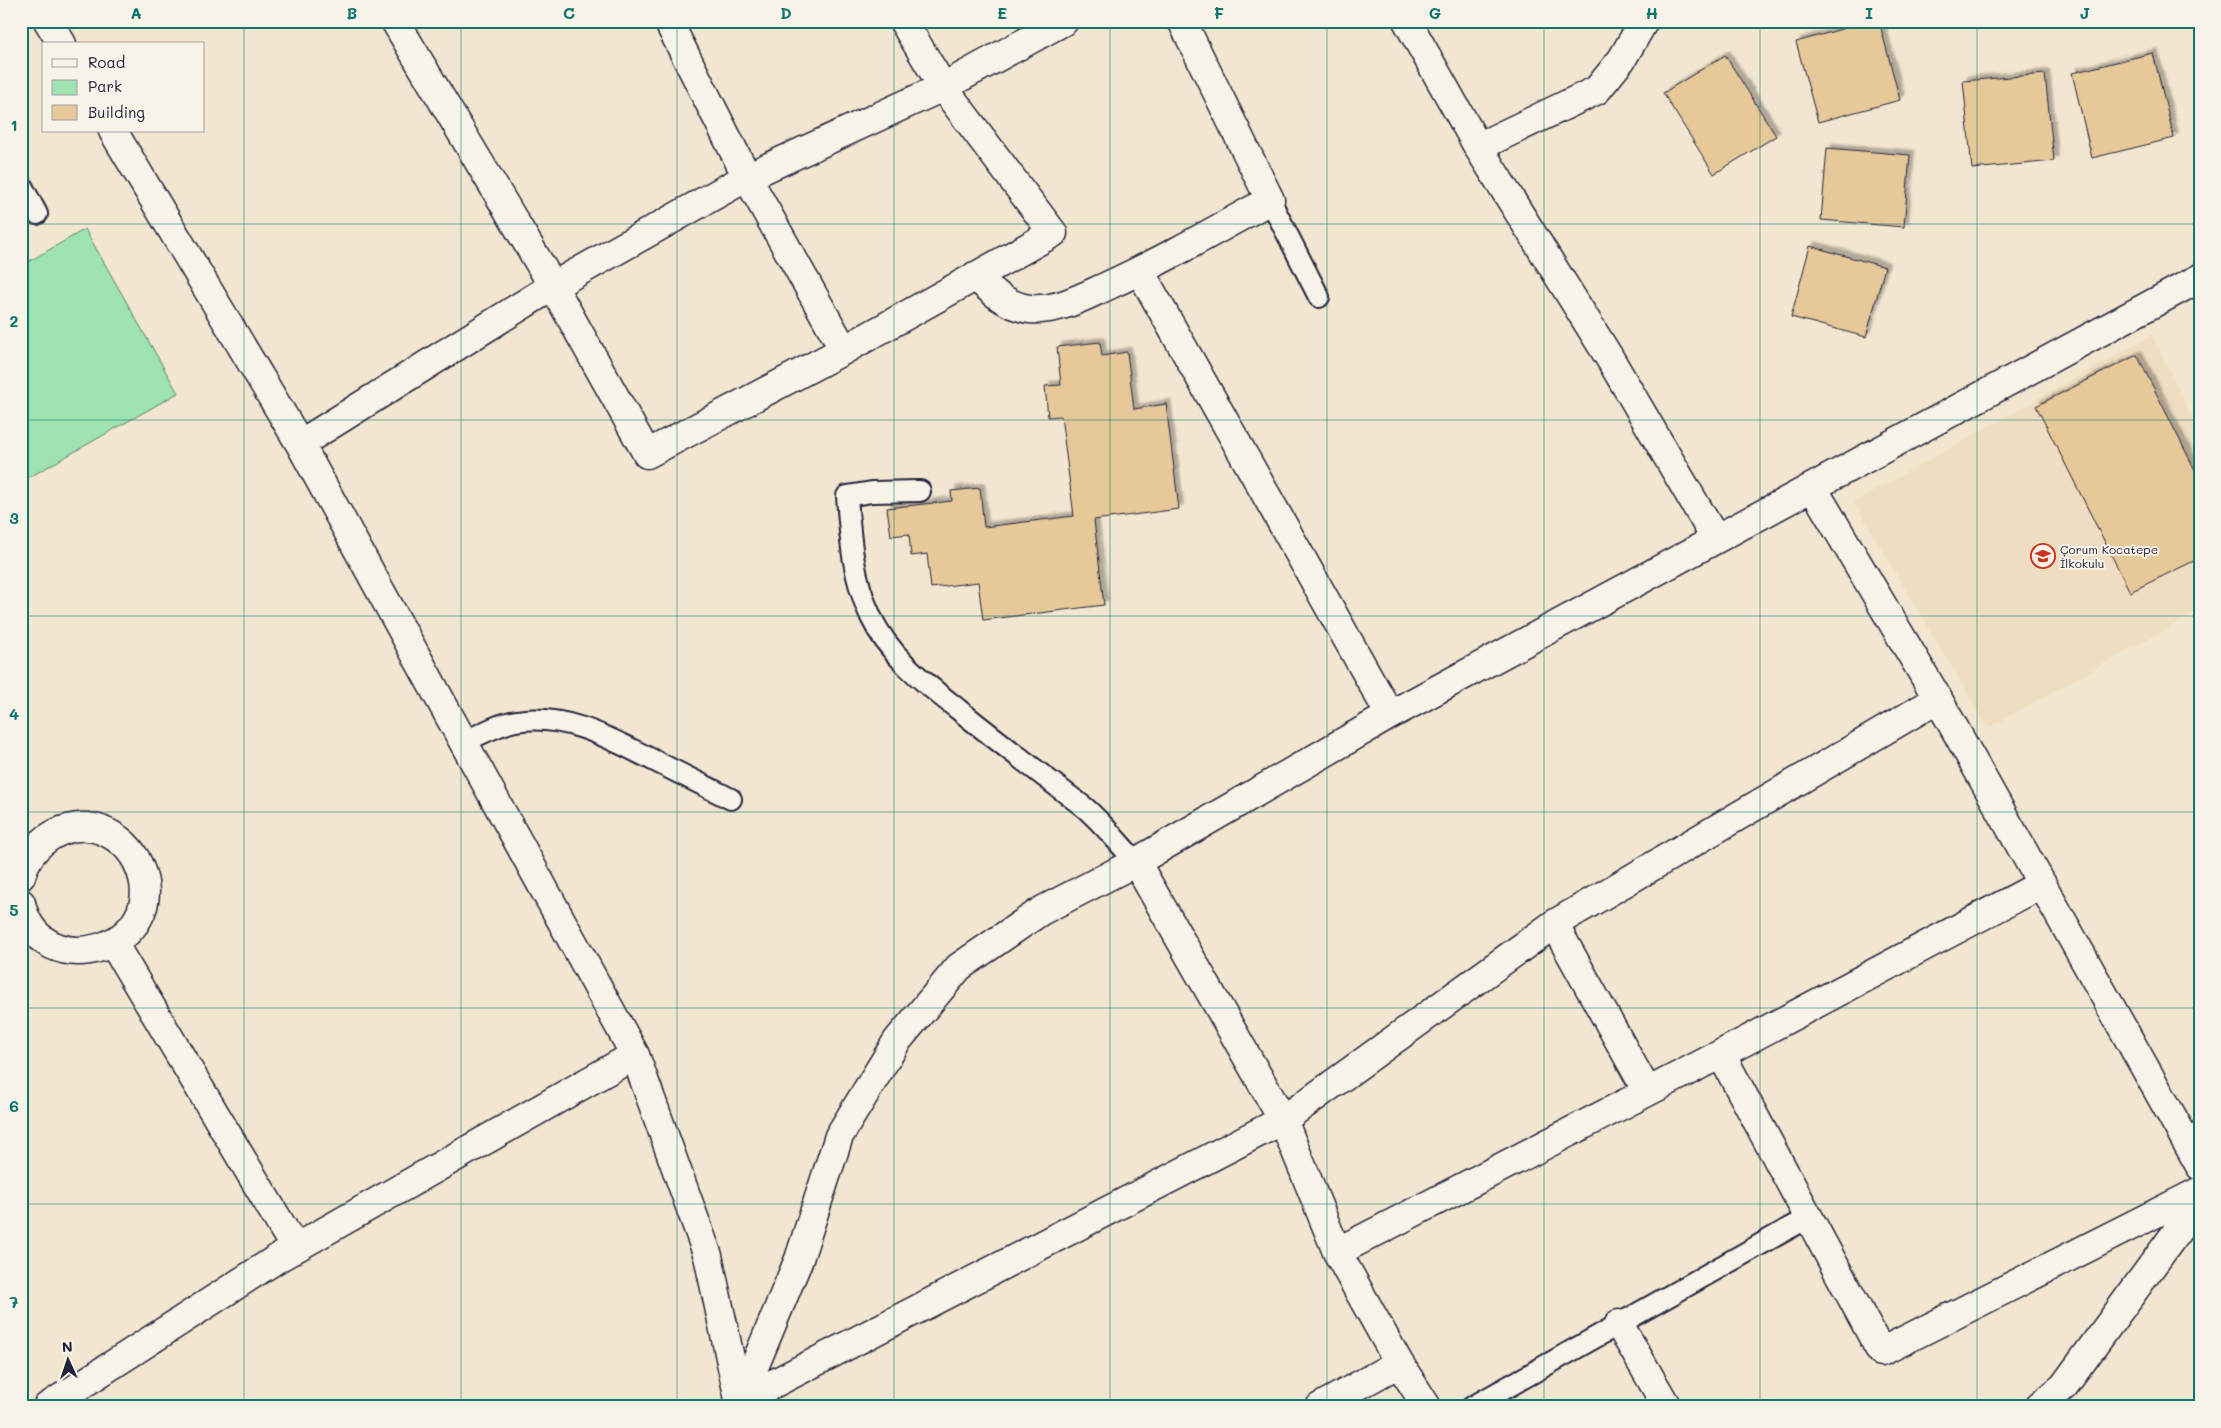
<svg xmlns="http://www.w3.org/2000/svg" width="2221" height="1428" font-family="Mali,sans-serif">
<defs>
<filter id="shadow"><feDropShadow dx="4.5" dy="-4.5" stdDeviation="1" flood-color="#0004"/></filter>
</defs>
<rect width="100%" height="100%" fill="#f2e6d0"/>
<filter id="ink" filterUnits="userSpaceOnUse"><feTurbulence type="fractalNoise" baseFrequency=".02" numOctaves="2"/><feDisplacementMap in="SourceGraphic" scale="10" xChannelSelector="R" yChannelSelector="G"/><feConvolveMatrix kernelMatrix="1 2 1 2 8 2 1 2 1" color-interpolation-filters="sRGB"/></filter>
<g filter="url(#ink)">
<path fill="#eeddc0" d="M2152,335l48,99v176l-212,118 -134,-226z"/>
<path fill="#9de2af" stroke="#608275" d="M85,229l93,164 -157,89v-216z"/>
<path fill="#e6c899" stroke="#22223b" filter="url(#shadow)" d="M1870,21h9l21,79 -82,22 -22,-80z
M2153,53l21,85 -82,20 -20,-85z
M1725,55l51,81 -62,38 -51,-81z
M2045,74l9,87 -82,8 -9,-88z
M1827,148l83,7 -6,72 -83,-7z
M1810,246l75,21 -19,70 -75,-20z
M1100,342l2,14 25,-4 7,57 32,-5 13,105 -85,11 10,85 -121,15 -5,-38 -47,6 -4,-34 -16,2 -2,-22 -18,2 -4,-28 65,-7 -1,-10 29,-3 4,39 90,-11 -13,-100 -13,1 -3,-31 16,-1 -4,-38z
M2137,355l63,125v78l-70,34 -94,-186z"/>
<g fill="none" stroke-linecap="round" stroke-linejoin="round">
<defs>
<path id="service" d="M21,184l16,30
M1270,200l49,97
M920,491l-48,1 -25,4c3,42 6,83 24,121 19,40 54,66 88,93 41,33 83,65 125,97 19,16 35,37 52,55
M464,742c17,-8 34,-18 52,-21 50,-8 95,18 137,39 26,13 52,26 78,39
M1472,1407l337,-190"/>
<path id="minor" d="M48,21l14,23
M395,21l158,265 94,168 197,-104 209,-117 -110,-146 -40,-66
M668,21l79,156 97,173
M1407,21l71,126 131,210 106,181
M113,131l187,313 335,611 73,201 32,148
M1478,147l119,-57 25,-31 22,-38
M1140,271l250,444
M975,276c17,15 31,30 55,33 27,2 51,-11 75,-22 57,-26 111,-57 165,-87l-88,-179
M300,444l253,-158 194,-109 196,-90 121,-66
M1813,488l125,211 262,467
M1136,862l147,258 54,132 62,111 28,44
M21,876c9,-34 46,-58 80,-46 18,7 31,19 38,36 35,82 -100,123 -118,37
M1554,924l93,167
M113,943l182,305
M1721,1054l160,298 319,-161
M1337,1252l384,-198 321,-170
M1619,1324l48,83
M740,1401l59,-142 40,-123 58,-95 62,-74 82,-56 95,-49 254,-147 810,-437
M740,1401l543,-281 271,-196 384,-225
M47,1407l231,-149 357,-203
M1320,1407l79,-44
M2039,1407l25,-21 136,-186"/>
</defs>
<use href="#service" stroke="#22223b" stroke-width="24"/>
<use href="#minor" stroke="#22223b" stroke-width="31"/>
<use href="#service" stroke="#f7f3e8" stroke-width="20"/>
<use href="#minor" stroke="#f7f3e8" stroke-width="28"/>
</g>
</g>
<path fill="none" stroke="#0f766e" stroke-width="1" stroke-opacity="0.55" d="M244,21v1386M461,21v1386M677,21v1386M894,21v1386M1110,21v1386M1327,21v1386M1544,21v1386M1760,21v1386M1977,21v1386M21,224h2179M21,420h2179M21,616h2179M21,812h2179M21,1008h2179M21,1204h2179"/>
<defs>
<symbol id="school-ring" viewBox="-11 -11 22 22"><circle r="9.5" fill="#f7f3e8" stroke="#c8321e" stroke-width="1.5"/><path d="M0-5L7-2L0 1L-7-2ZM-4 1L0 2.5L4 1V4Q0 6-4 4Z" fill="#c8321e"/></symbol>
</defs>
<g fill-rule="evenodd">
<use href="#school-ring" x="2029" y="542" width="28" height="28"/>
</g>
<g text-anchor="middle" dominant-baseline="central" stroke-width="4" stroke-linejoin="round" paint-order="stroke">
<g font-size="12" fill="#22223b" stroke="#f7f3e8" text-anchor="start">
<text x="2060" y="549">Çorum Kocatepe<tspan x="2060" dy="14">İlkokulu</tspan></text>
</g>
</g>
<rect width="2221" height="1428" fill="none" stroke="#f7f3e8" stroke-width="55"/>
<rect x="42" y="42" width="162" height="90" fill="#f7f3e8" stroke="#a29fa3"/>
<rect x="52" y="59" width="25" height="8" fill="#f7f3e8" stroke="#a29fa3"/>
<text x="88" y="68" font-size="15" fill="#22223b">Road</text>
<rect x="52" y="80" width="25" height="15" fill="#9de2af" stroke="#a29fa3"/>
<text x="88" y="92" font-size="15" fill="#22223b">Park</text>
<rect x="52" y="105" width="25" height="15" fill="#e6c899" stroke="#a29fa3"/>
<text x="88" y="118" font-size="15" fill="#22223b">Building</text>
<g transform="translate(68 1360) rotate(357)" stroke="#f7f3e8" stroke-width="4" paint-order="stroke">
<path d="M0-4L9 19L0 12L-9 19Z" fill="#22223b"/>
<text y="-8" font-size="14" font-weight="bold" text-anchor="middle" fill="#22223b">N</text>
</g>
<rect x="28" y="28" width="2166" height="1372" fill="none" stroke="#0f766e" stroke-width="2"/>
<g font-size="16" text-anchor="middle" font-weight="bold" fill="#0f766e">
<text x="136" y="19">A</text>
<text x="352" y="19">B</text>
<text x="569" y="19">C</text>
<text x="786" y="19">D</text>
<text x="1002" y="19">E</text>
<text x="1219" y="19">F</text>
<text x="1435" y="19">G</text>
<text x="1652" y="19">H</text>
<text x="1869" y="19">I</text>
<text x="2085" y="19">J</text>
<text x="14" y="131">1</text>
<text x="14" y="327">2</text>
<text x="14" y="524">3</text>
<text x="14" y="720">4</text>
<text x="14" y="916">5</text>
<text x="14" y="1112">6</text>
<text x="14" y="1308">7</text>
</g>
</svg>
